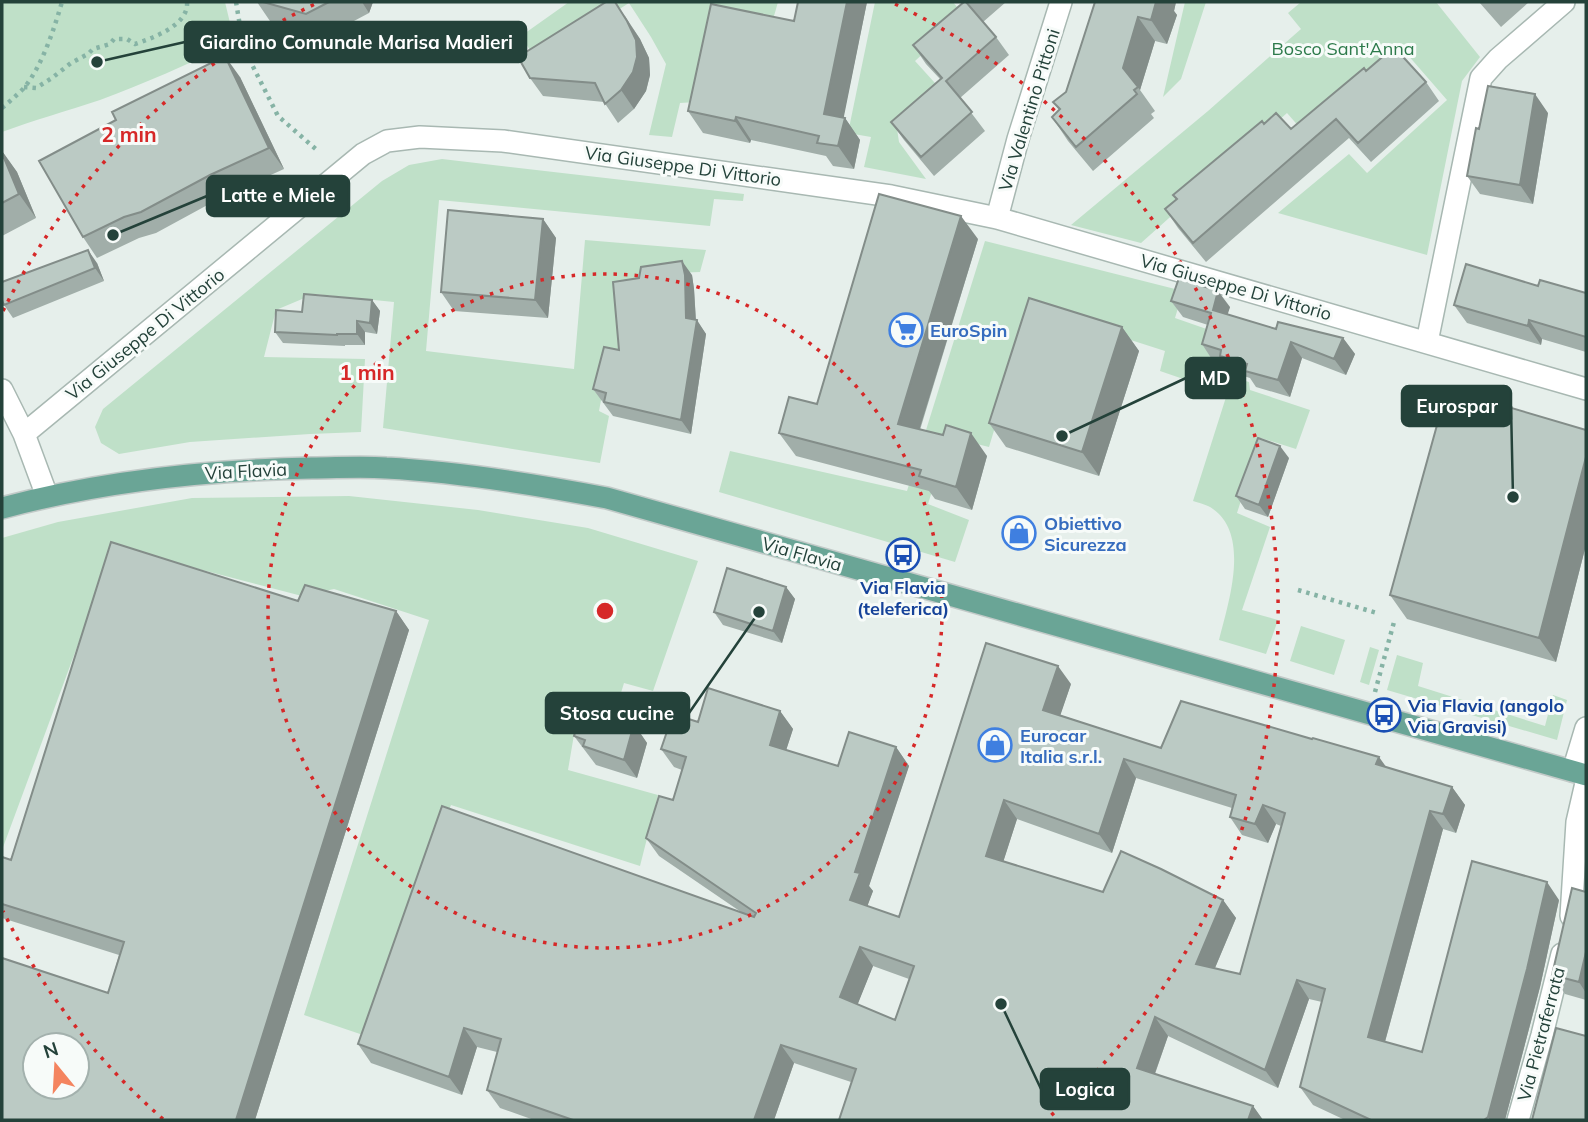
<svg xmlns="http://www.w3.org/2000/svg" width="1588" height="1122" font-family="Mulish,sans-serif">
<rect width="100%" height="100%" fill="#e6efeb"/>
<path fill="#bfe0c8" d="M2,2h223l5,21v22c-43,19 -86,39 -130,55 -33,11 -66,20 -98,32z
M569,2h209l-6,21 -76,79 -16,1 -8,34 -23,-2 17,-71 -15,-27 -22,-34 -92,58 -16,-25z
M875,2h78l11,14 -49,45 29,32 -47,36 2,13 27,37 -62,-12 7,-30 -23,-4z
M1185,2h21l-25,77 -18,18z
M1301,2h135l44,55 -18,24 -35,174 -149,-42 71,-59 18,19 80,-73 -40,-46 -99,83 -21,-24 -146,130 -70,-18 137,-114 93,-82 -13,-16z
M442,159l302,35 -1,7 -29,-2 -4,27 -271,-26 -13,151 148,18 11,-129 121,10 -6,22 -54,2 -25,79 -11,-1 -11,59 10,5 -9,47 -217,-35 11,-126 -80,-8 -38,16 -12,47 101,2 -4,73 -51,2 -120,8 -71,12 -18,-11 -6,-16 8,-18 279,-228 27,-16z
M985,241l198,50 -8,27 43,15 -9,31 14,5 3,6 23,7 1,8 60,20 -14,39 -35,-11 -24,75 33,14 -28,83 36,10 -12,34 -47,-14c9,-36 32,-104 -6,-131 -5,-4 -14,-6 -20,-8l34,-107 -67,-23 5,-20 -134,-43 -42,139 -40,-10 -21,67 41,16 -14,42 -236,-70 11,-41 177,40z
M349,496l129,14 110,18 110,33 -45,130 -29,-8 -11,36 -35,-8 -10,59 90,25 -18,71 -189,-61 -88,230 -59,-20 125,-395 -95,-31 -32,7 -188,-49 -112,303v-312l56,-16 134,-24z
M1301,626l44,14 -11,35 -44,-14z
M1370,647l9,3 -10,35 -9,-3z
M1397,655l26,8 -5,23 127,40 8,-31 14,5 -10,40 -170,-50z"/>
<g fill="none" stroke-linecap="round" stroke-linejoin="round">
<defs>
<path id="minor" d="M997,218l21,-79 43,-137
M1427,342l54,-264 17,-19 66,-57
M2,390l22,44 23,62
M24,434l339,-280 24,-13 33,-4 83,4 388,55 106,22 589,171
M1573,771l13,-43
M1571,916l6,-94 9,-39
M1518,1120l24,-85 20,-81"/>
<path id="major" d="M2,508c101,-27 205,-38 310,-40 24,0 49,-2 74,0 74,4 148,16 221,30l979,277"/>
</defs>
<use href="#minor" stroke="#a8b8b2" stroke-width="24"/>
<use href="#major" stroke="#c2cac8" stroke-width="24"/>
<path stroke="#86b3a5" stroke-width="4.5" stroke-dasharray="3.5 5" stroke-linecap="butt" d="M236,2l4,24 -1,13 39,77 40,35
M24,87l12,1 16,-10 19,-15 17,-9 5,-5 17,-5 4,-5h13l8,5c18,-6 54,-19 52,-42
M2,108c7,-6 14,-12 21,-19 19,-22 31,-60 39,-87
M1298,590l79,23
M1375,692l19,-70"/>
<use href="#minor" stroke="#fff" stroke-width="21"/>
<use href="#major" stroke="#6aa596" stroke-width="21"/>
</g>
<path fill="#a1aea9" fill-rule="evenodd" d="M257,2h116l-4,11 -47,25 -50,-14z
M798,2h69l-24,116h2l15,22 -6,29 -21,-3 -7,-10 -75,-16 -1,3 -47,-10 -15,-22 106,-90z
M962,2h44l-23,20 13,15 13,18 -49,43 25,33 -51,45 -30,-36 -13,-18 49,-43 -14,-15 -13,-19 50,-42z
M1095,2h81l-2,9 3,4 -10,29 -12,-3 -15,49 15,21 -4,3 3,4 -61,53 -25,-30 -16,-24 7,-7 -6,-8 13,-10z
M1479,2h50l-28,25z
M625,16l15,23 9,19 1,17 -4,16 -12,18 -16,14 -14,-21 -61,-6 -13,-18z
M1366,71l60,11 13,19 -68,61 -22,-24 -143,124 -28,-34 -13,-19 11,-9 -3,-5 91,-71 27,5z
M240,77l44,92 -60,27 -68,37 -17,5 -42,20 -14,-21z
M1548,113l-15,91 -53,-10 -13,-18 12,-47z
M2,151l15,21 19,46 -34,18z
M543,219l13,19 -8,80 -94,-7 -13,-19z
M978,239l-58,191 67,26 -15,54 -37,-11 -6,-8 -133,-35 -17,-23 38,-29z
M97,263l7,18 -91,37 -9,-13z
M692,275l2,14 2,31 10,14 -15,100 -78,-18 -20,-27 26,-39z
M1538,286l48,7v59l-44,-13 -1,6 -74,-22 -13,-18z
M372,300l8,11 -3,23 -12,-2v13h-20v1l-62,-3 -8,-11 27,-20z
M1171,301l59,6 -3,7 49,15 67,9 12,16 -9,21 -44,-17 -12,39 -34,-10 -6,-9 -19,-6 -5,-8 -13,-3 -11,-17 6,-19 -25,-8z
M1122,327l17,24 -40,125 -93,-29 -17,-24z
M1586,430v115l-30,117 -149,-43 -17,-24z
M1289,458l-21,59 -23,-8 -9,-13z
M786,587l9,12 -13,44 -59,-18 -9,-13z
M298,601l98,10 13,19 -154,490h-253l106,-127 11,-38 -117,-37v-61l9,3z
M1071,684l-11,31 101,33 225,19 66,20 13,18 -9,28 -13,-4 -58,213 37,10 137,-152 -19,87 -35,133h-160l-32,-15 -13,-18 22,-85 -13,-3 -31,89 -110,-52 -13,38 98,32 10,14h-424l12,-38 -57,-19 -20,57h-240l-34,-12 -13,-18 10,-38 -20,-5 -15,48 -91,-32 -13,-19 383,-132 -82,-56 -13,-18 27,-38 9,-30 -8,-3 -13,-18 37,-27 82,-11 13,18 -7,21 52,16 58,-19 13,19 -40,120 4,5 -6,15 32,11zM1136,778l96,30 -2,9 12,18 26,8 8,-19 5,2 -41,148 -25,-6 21,-50 -13,-18 -120,-8 -100,-30 14,-43 95,34zM873,966l36,13 -14,41 -38,-15z
M634,724l13,19 -10,35 -41,-13 -22,-29z
M1586,892v108l-21,-6 -13,-19z"/>
<path fill="#838d89" d="M362,2h11l-4,11z
M615,2l25,37 9,19 1,17 -4,16 -12,18 -13,-19z
M847,2h20l-27,134 -16,-22z
M1156,2h20l-2,9 3,4 -10,29 -16,-24z
M1138,17l17,24 -15,49 -17,-22z
M225,56l15,21 44,92 -15,-21z
M1535,94l13,19 -15,91 -13,-19z
M736,117l15,23 -1,3 -15,-22z
M845,118l15,22 -6,29 -16,-23z
M2,151l15,21 19,46 -17,-24z
M961,216l17,23 -64,208 -16,-23z
M543,219l13,19 -8,80 -13,-18z
M88,250l9,13 7,18 -9,-13z
M682,261l10,14 2,14 2,35 1,-4 9,14 -15,100 -10,-14 5,-102z
M1218,291l12,16 -6,19 -11,-16z
M372,300l8,11 -3,23 -7,-11z
M1529,320l13,19 -1,6 -13,-19z
M357,321l8,11v13l-8,-11z
M1122,327l17,24 -40,125 -17,-24z
M1343,338l12,16 -9,21 -12,-16z
M1291,342l11,16 -12,39 -12,-17z
M971,433l16,23 -15,54 -16,-23z
M1280,446l9,12 -21,59 -9,-12z
M1586,457v88l-30,117 -17,-24z
M786,587l9,12 -13,44 -9,-12z
M396,611l13,19 -154,490h-19z
M1058,666l13,18 -15,44 -13,-18z
M780,711l13,18 -11,34 -12,-18z
M634,724l13,19 -10,35 -13,-18z
M896,747l13,19 -40,120 4,5 -10,27 -13,-18 5,-28z
M1379,757l13,18 -16,-11z
M1124,759l12,19 -24,75 -13,-19z
M1452,787l13,18 -9,28 -13,-19z
M1004,800l13,19 -18,56 -13,-19z
M1263,805l13,19 -8,19 -13,-19z
M1430,811l13,18 -62,227 -13,-19z
M1547,882l12,18 -19,87 -35,133h-15l-2,-3z
M1223,900l13,18 -27,64 -13,-18z
M860,947l13,19 -20,50 -13,-19z
M1586,952v41l-7,-11z
M1297,980l12,19 -31,89 -13,-18z
M1155,1017l13,19 -18,51 -13,-19z
M464,1028l13,19 -15,48 -13,-18z
M781,1045l13,18 -20,57h-20z
M1253,1106l10,14h-15z"/>
<path fill="#bbcac4" stroke="#838d89" stroke-width="2" fill-rule="evenodd" d="M263,2h66l-23,12z
M606,2h9l12,19 9,19 1,17 -4,15 -12,18 -16,14 -10,-21 -65,-5 -12,-21z
M798,2h49l-23,112 21,4 -7,28 -21,-3 2,-7 -83,-19 -1,4 -47,-10 23,-107 83,17z
M964,2h2l30,35 -50,44 26,31 -51,45 -30,-35 51,-44 -29,-33z
M1095,2h61l-5,18 -13,-3 -15,51 15,19 -4,3 3,4 -61,53 -24,-30 8,-8 -7,-7 13,-10z
M1394,47l32,35 -68,61 -22,-24 -143,124 -28,-34 12,-10 -4,-4 89,-74 2,3 12,-11 15,16 73,-61 2,3z
M225,56l44,92 -59,27 -69,37 -17,5 -41,20 -44,-76 77,-41 -4,-8z
M1488,86l47,8 -15,91 -53,-9 9,-48 3,1z
M2,153l17,41 -17,9z
M879,194l82,22 -63,208 45,11 3,-10 25,8 -15,54 -37,-11 2,-6 -142,-37 10,-36 28,7z
M448,210l95,9 -8,81 -94,-8z
M88,250l7,18 -91,37 -2,-5v-18z
M682,261l3,14 1,43 11,2 -16,100 -77,-18 2,-9 -13,-4 11,-42 15,3 -6,-68 26,-4 2,-11z
M1466,264l72,22 2,-6 46,13v44l-57,-17 -1,6 -74,-21z
M1179,278l39,13 -5,19 63,19 2,-7 65,16 -9,21 -43,-17 -13,38 -33,-9 2,-7 -27,-8 1,-6 -19,-6 9,-31 -40,-12z
M304,294l68,6 -2,23 -13,-2v13h-20v1l-62,-3 1,-22 26,2z
M1029,298l93,29 -40,125 -93,-29z
M1447,389l139,41v27l-47,181 -149,-43z
M1258,438l22,8 -21,59 -23,-9z
M111,542l187,59 7,-16 91,26 -160,509h-234v-162l106,35 16,-51 -122,-38v-47l9,3zM35,1045h42v42h-42z
M727,568l59,19 -13,44 -59,-19z
M986,643l72,23 -15,44 118,38 20,-47 131,38 1,-1 66,19 -3,7 76,23 -9,27 -13,-3 -62,226 54,15 50,-191 75,21 -20,87 -39,148 -4,3h-113l-71,-33 25,-98 -28,-9 -32,90 -110,-53 -18,51 116,38 -5,14h-409l17,-51 -75,-24 -27,75h-181l-86,-30 14,-51 -37,-11 -15,49 -91,-33 84,-238 312,111 2,-4 -110,-75 13,-42 14,4 13,-43 -25,-8 12,-35 25,8 10,-34 72,23 -10,34 68,21 11,-34 47,15 -41,125 5,1 -10,27 49,17zM1124,759l112,36 -6,22 25,7 8,-19 22,8 -45,161 -44,-10 27,-64 -62,-31 -40,-18 -18,41 -117,-36 18,-56 95,34zM860,947l54,19 -19,54 -55,-23z
M583,707l51,17 -10,36 -41,-14 2,-6 -11,-4z
M1572,888l14,4v60l-7,30 -27,-7z
M1556,1028l30,8v84h-54z"/>
<g fill="none" stroke="#d62828" stroke-width="3.5" stroke-dasharray="3.5 7">
<circle cx="605" cy="611" r="337"/>
<path d="M163 1119A673 673 0 0 1 3 911M3 311A673 673 0 0 1 315 4M895 4A673 673 0 0 1 1047 1119"/>
</g>
<defs>
<symbol id="supermarket-ring" viewBox="-11 -11 22 22"><circle r="9.5" fill="#f7fbf9" stroke="#3f7fe0" stroke-width="1.5"/><path d="M-6-5.5h2.5l.6 2H6L4.5 2H-2.5L-4.4-4H-6ZM-1.5 3.2a1.3 1.3 0 1 0 .1 0ZM3 3.2a1.3 1.3 0 1 0 .1 0Z" fill="#3f7fe0"/></symbol>
<symbol id="shop-ring" viewBox="-11 -11 22 22"><circle r="9.5" fill="#f7fbf9" stroke="#3f7fe0" stroke-width="1.5"/><path d="M-5-2.5h2.3a2.7 3.5 0 0 1 5.4 0H5L5.5 6h-11ZM-1.5-2.5h3a1.5 2.3 0 0 0-3 0Z" fill="#3f7fe0"/></symbol>
<symbol id="bus-ring" viewBox="-11 -11 22 22"><circle r="9.5" fill="#f7fbf9" stroke="#1a4fb4" stroke-width="1.5"/><path d="M-5-6H5V4H4V6H2V4H-2V6H-4V4H-5ZM-3.5-4V0h7V-4ZM-3.5 1.2v1.5H-2V1.2ZM2 1.2v1.5H3.5V1.2Z" fill="#1a4fb4"/></symbol>
</defs>
<g fill-rule="evenodd">
<use href="#supermarket-ring" x="887" y="311" width="38" height="38"/>
<use href="#shop-ring" x="1000" y="514" width="38" height="38"/>
<use href="#bus-ring" x="884" y="536" width="38" height="38"/>
<use href="#bus-ring" x="1365" y="696" width="38" height="38"/>
<use href="#shop-ring" x="976" y="726" width="38" height="38"/>
</g>
<g text-anchor="middle" dominant-baseline="central" stroke-width="6" stroke-linejoin="round" paint-order="stroke">
<g font-size="18" fill="#2d7a4b" stroke="#f7fbf9">
<text x="1343" y="48">Bosco Sant'Anna</text>
</g>
<g font-size="18" fill="#24423a" stroke="#f7fbf9">
<text transform="translate(1029 110) rotate(-73)">Via Valentino Pittoni</text>
<text transform="translate(683 166) rotate(8)">Via Giuseppe Di Vittorio</text>
<text transform="translate(1236 287) rotate(16)">Via Giuseppe Di Vittorio</text>
<text transform="translate(145 334) rotate(-39)">Via Giuseppe Di Vittorio</text>
<text transform="translate(246 471) rotate(-3)">Via Flavia</text>
<text transform="translate(802 554) rotate(16)">Via Flavia</text>
<text transform="translate(1541 1034) rotate(-75)">Via Pietraferrata</text>
</g>
<g font-size="18" font-weight="bold" fill="#366cbe" stroke="#f7fbf9" text-anchor="start">
<text x="930" y="330">EuroSpin</text>
<text x="1044" y="523">Obiettivo<tspan x="1044" dy="21">Sicurezza</tspan></text>
<text x="1020" y="735">Eurocar<tspan x="1020" dy="21">Italia s.r.l.</tspan></text>
</g>
<g font-size="18" font-weight="bold" fill="#164399" stroke="#f7fbf9">
<text x="903" y="587">Via Flavia<tspan x="903" dy="21">(teleferica)</tspan></text>
<text x="1408" y="705" text-anchor="start">Via Flavia (angolo<tspan x="1408" dy="21">Via Gravisi)</tspan></text>
</g>
</g>
<circle cx="605" cy="611" r="10" fill="#d62828" stroke="#f7fbf9" stroke-width="3.5"/>
<g font-size="21" text-anchor="middle" font-weight="bold" fill="#d62828" stroke="#f7fbf9" stroke-width="6" stroke-linejoin="round" paint-order="stroke">
<text x="129" y="142">2 min</text>
<text x="367" y="380">1 min</text>
</g>
<path fill="none" stroke="#24423a" stroke-width="2.5" d="M97 62L185 42M113 235L207 196M1062 436L1186 378M1513 497L1511 406M759 612L689 713M1001 1004L1041 1089"/>
<g fill="#24423a" stroke="#f7fbf9" stroke-width="2.5">
<circle cx="97" cy="62" r="7"/>
<circle cx="113" cy="235" r="7"/>
<circle cx="1062" cy="436" r="7"/>
<circle cx="1513" cy="497" r="7"/>
<circle cx="759" cy="612" r="7"/>
<circle cx="1001" cy="1004" r="7"/>
</g>
<g fill="#24423a" stroke="#24423a" stroke-width="2.5">
<rect x="185" y="22" width="341" height="40" rx="7"/>
<rect x="207" y="176" width="142" height="40" rx="7"/>
<rect x="1186" y="358" width="59" height="40" rx="7"/>
<rect x="1402" y="386" width="109" height="40" rx="7"/>
<rect x="546" y="693" width="143" height="40" rx="7"/>
<rect x="1041" y="1069" width="88" height="40" rx="7"/>
</g>
<g font-size="19" text-anchor="middle" font-weight="bold" fill="#fff">
<text x="356" y="49">Giardino Comunale Marisa Madieri</text>
<text x="278" y="202">Latte e Miele</text>
<text x="1215" y="385">MD</text>
<text x="1457" y="413">Eurospar</text>
<text x="617" y="720">Stosa cucine</text>
<text x="1085" y="1096">Logica</text>
</g>
<rect width="1588" height="1122" fill="none" stroke="#24423a" stroke-width="7"/>
<g transform="translate(56 1066) rotate(342)"><circle r="33" fill="#f7fbf9" stroke="#a3b1ad" stroke-width="2"/>
<path d="M0-5L12 26L0 18L-12 26Z" fill="#f4845f"/>
<text y="-10" font-size="19" font-weight="bold" text-anchor="middle" fill="#24423a">N</text>
</g>
</svg>
